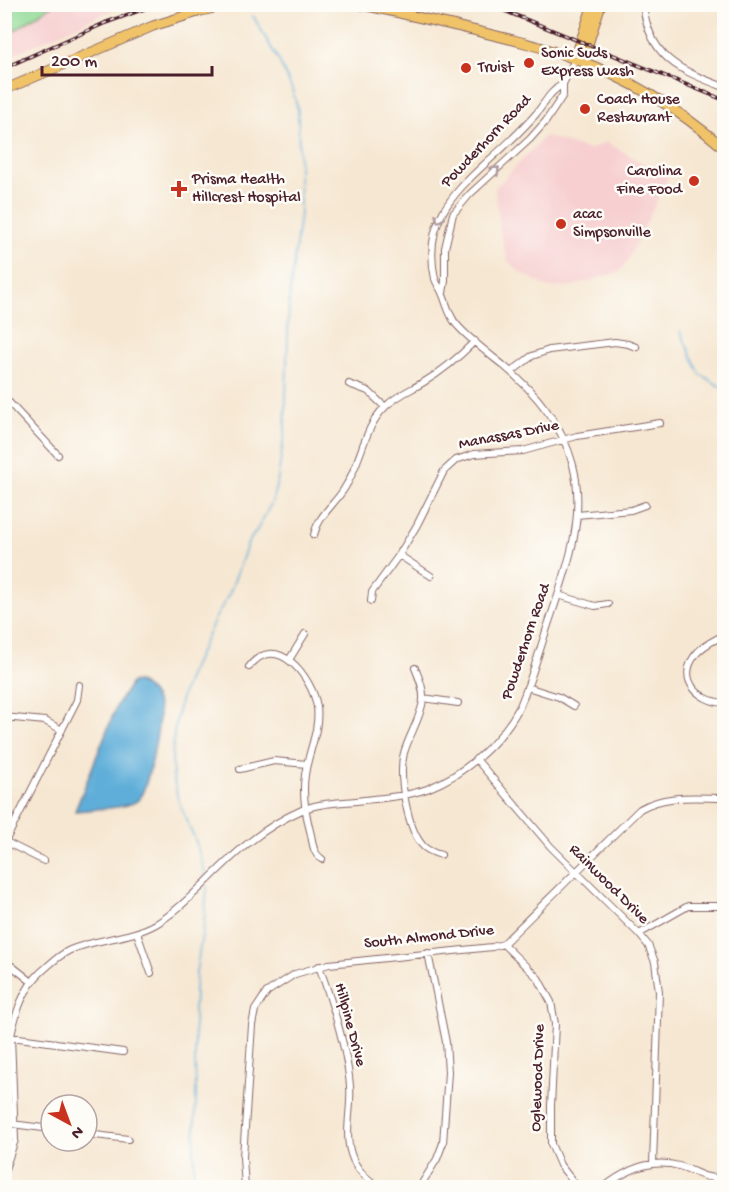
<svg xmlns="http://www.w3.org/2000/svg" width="729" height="1192" font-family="'Gochi Hand',sans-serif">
<rect width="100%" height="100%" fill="#fdfcf7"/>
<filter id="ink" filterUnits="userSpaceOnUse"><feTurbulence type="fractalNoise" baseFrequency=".0167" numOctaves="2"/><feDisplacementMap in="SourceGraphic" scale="12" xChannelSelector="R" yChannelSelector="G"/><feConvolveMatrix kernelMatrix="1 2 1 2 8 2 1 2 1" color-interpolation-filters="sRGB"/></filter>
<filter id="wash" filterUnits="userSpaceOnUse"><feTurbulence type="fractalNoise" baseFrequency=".008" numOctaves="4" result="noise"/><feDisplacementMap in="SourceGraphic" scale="24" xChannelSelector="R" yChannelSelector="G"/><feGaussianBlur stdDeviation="1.35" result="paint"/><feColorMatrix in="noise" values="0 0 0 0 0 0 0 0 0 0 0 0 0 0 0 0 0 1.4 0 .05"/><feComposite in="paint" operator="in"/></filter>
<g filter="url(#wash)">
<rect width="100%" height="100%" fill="#f6e7d2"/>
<path fill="#f7cfd0" d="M5,4l118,1 -118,53z
M545,136l44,14 17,-8 62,36 -41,84 -8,10 -46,14 -24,2 -31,-17 -10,-10 -7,-24 -6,-49z"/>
<path fill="#90da96" stroke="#6d7c60" stroke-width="1.5" d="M5,4h47v1l-35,24 -12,3z"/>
<path fill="#5faed9" stroke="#546682" stroke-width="1.5" d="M138,682c9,5 17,13 20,24 4,14 -10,83 -20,94 -9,9 -50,9 -63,11l42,-106 14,-22z"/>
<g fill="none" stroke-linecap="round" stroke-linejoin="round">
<path stroke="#5faed9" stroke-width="1.5" d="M680,331l20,43 24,15
M204,877l1,-5 -9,-30 -18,-42 -5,-24 -1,-20 2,-23 6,-32 8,-23 27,-59 15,-27 18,-49 9,-13 15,-28 6,-24 7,-48 4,-129 11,-88 -2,-103 -6,-21 -13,-28 -26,-45
M193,1188l3,-93 -2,-84 2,-39 8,-49 3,-36"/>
</g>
</g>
<g filter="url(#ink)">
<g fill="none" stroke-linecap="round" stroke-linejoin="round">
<defs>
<path id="street" d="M643,4c6,54 36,66 81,83
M443,293l2,-12v-33l8,-34 17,-20 60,-55 16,-18 17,-26v-11l12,-25
M511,372l21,-16 17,-6 66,-8 13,2 8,3
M349,384l19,7 17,16
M4,397l54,58
M577,515l54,-5 14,-5
M314,535c4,-19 20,-30 30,-46 17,-25 19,-61 41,-82 12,-12 26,-17 39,-25 19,-11 36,-26 51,-41
M399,555l32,21
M558,595l37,11 13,-2
M371,601l1,-9 27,-37 18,-30 27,-54 12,-11 18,-6 49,-3 54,-15 83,-13
M724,635c-9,5 -21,10 -28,19 -20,25 2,47 28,49
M289,660l16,-26
M249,667c28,-37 64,12 68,40 3,24 -9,45 -12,68 -3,20 1,40 6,60 2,9 2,19 11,24
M415,668c4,10 9,21 8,32 -2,18 -14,35 -19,53 -6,22 3,77 20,94 5,4 10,6 17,8
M527,687l32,10 15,9
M423,698l35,5
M4,717l41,4 17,9
M476,759l75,88 88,87 9,11 7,17 4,30 -6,172
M240,769l34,-8 33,3
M6,842l38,19
M4,844l73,-144 2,-15
M137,933l14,40
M639,934l49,-28h36
M503,944l35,34 13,24 4,22 -4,82v38l9,21 18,23
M8,963l24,19
M319,966c13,36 28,82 31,120 2,22 -6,46 1,68 5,16 16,25 29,34
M4,1036l119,16
M4,1123l47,6
M87,1134l41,5
M4,1172l11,-32 -4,-104c5,-24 12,-47 30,-64 9,-8 18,-17 29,-22 28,-12 59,-11 86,-26 19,-11 34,-27 49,-41 30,-30 58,-56 97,-73 18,-8 43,-7 62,-10 21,-2 43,-4 63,-11 38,-15 74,-46 93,-83 11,-26 19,-54 28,-81 17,-51 39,-106 25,-160 -11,-41 -37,-72 -69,-99 -16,-13 -34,-26 -48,-42 -7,-9 -9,-19 -13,-29 -2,-6 -6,-10 -8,-16 -12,-55 15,-83 52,-117 17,-15 34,-31 49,-48 9,-11 14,-23 27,-30
M245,1188l-2,-31 9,-132 3,-15 12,-18 28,-18 34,-10 163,-17 11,-3 137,-135c26,-15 56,-11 84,-11
M419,1188l18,-29 6,-16 5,-71 -2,-30 -18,-89
M603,1188c21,-17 48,-30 76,-22 20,6 22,13 45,12"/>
<path id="primary" d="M357,4c33,6 66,15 99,22 40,10 80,18 119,33 55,20 105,51 149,89
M576,56l17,-52
M575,59l13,-15 13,-40
M4,90l149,-64 48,-15 31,-7"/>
</defs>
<use href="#street" stroke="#866565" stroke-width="8"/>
<use href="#primary" stroke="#866565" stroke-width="11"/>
<use href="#street" stroke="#fff" stroke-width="6"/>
<use href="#primary" stroke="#f0c369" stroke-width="9"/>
<defs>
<path id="rail" d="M488,4l236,96
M4,68l101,-45 52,-19"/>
</defs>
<use href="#rail" stroke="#4a1f2b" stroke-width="4"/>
<use href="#rail" stroke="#fdfcf7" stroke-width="1.5" stroke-dasharray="4.5" stroke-linecap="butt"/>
</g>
<defs><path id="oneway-chevron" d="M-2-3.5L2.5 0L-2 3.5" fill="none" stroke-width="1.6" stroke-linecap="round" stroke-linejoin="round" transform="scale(1.5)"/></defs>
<g stroke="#ae9aa0">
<use href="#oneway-chevron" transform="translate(496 170) rotate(-42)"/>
<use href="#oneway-chevron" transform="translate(439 219) rotate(112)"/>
</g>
</g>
<g fill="#c8321e" stroke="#fdfcf7" stroke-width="2">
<circle cx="529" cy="63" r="6"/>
<circle cx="466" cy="68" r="6"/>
<circle cx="585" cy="109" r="6"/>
<circle cx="694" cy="181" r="6"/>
<path d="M176 180h6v6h6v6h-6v6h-6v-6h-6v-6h6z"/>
<circle cx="561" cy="224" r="6"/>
</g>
<g text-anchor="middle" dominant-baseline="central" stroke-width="5" stroke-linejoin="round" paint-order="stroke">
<g font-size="16" fill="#4a1f2b" stroke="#fdfcf7" text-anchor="start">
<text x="541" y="54">Sonic Suds<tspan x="541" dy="18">Express Wash</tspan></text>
<text x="478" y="68">Truist</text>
<text x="597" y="100">Coach House<tspan x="597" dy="18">Restaurant</tspan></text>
<text x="682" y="172" text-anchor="end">Carolina<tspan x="682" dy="18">Fine Food</tspan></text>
<text x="192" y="180">Prisma Health<tspan x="192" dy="18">Hillcrest Hospital</tspan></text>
<text x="573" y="215">acac<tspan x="573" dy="18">Simpsonville</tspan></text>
</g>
<g font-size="16" fill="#4a1f2b" stroke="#fdfcf7">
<text transform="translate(487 142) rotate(-46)">Powderhorn Road</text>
<text transform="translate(509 436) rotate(-11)">Manassas Drive</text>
<text transform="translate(527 642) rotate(-71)">Powderhorn Road</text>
<text transform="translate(608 885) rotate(45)">Rainwood Drive</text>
<text transform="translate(429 938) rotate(-6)">South Almond Drive</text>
<text transform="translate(349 1025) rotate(75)">Hillpine Drive</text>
<text transform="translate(539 1078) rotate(-88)">Oglewood Drive</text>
</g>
</g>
<rect width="729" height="1192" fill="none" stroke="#fdfcf7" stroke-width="24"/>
<g transform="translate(69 1123) rotate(139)"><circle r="28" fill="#fdfcf7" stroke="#b5a4a5" stroke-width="1.5"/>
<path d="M0-4.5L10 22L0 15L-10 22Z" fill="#c8321e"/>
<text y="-9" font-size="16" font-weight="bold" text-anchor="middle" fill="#4a1f2b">N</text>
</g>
<path d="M42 66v9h170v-9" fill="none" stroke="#4a1f2b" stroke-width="3"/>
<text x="51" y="66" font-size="18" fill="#4a1f2b" stroke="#fdfcf7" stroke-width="4.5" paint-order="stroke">200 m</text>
</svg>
